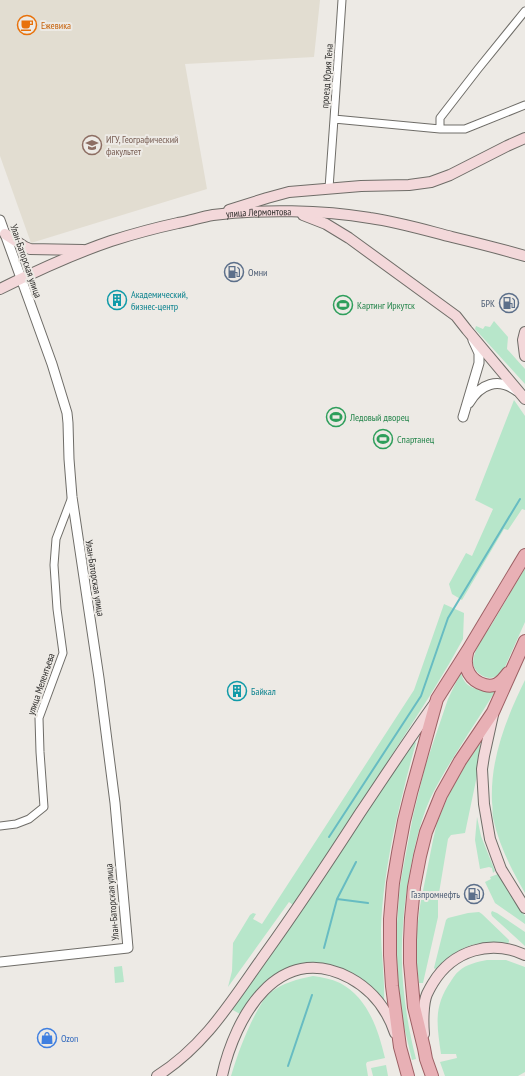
<svg xmlns="http://www.w3.org/2000/svg" width="525" height="1076" font-family="'PT Sans Narrow',sans-serif">
<rect width="100%" height="100%" fill="#edeae5"/>
<path fill="#e2ddd1" d="M0,0h320l-6,57 -129,7 22,125 -176,54 -31,-87z"/>
<path fill="#b7e6ca" d="M494,321l14,16 -1,12 18,20v15l-50,-55 1,-3 7,3 2,-3 5,1z
M514,400l11,16v94l-3,-1 -14,21 -4,-1 -42,71 -10,-6 -3,-10 17,-31 6,3 21,-47 -18,-9z
M525,568v54l-21,47c-4,5 -8,9 -15,9 -8,-1 -16,-8 -16,-16 1,-14 12,-27 19,-38 11,-19 22,-37 33,-56z
M444,604l20,9 -1,26 -14,25 -20,33 -64,100 -72,108 -4,-3 -61,85 4,-16 1,-28 17,-28 3,-2 3,1 -3,5 9,5 152,-234z
M461,672c3,18 20,19 35,18 -9,14 -18,29 -28,44 -13,21 -27,42 -38,65 -11,25 -17,53 -21,79 -3,15 -5,31 -6,46 -4,45 2,92 13,135l-4,1 -10,-42 -4,-31 -2,-51 4,-51 13,-69 12,-49 23,-68z
M525,680v213c-14,-24 -26,-48 -32,-75 -1,-5 0,-11 -1,-16 -2,-43 14,-83 33,-122z
M414,741l2,2c-9,31 -16,61 -23,92 -6,31 -11,62 -12,94 0,25 4,49 3,73l-62,-36 -61,21 -12,14 -9,13 -9,-5z
M479,744l2,3 -2,19 -14,67 -14,2 -3,4 -10,60v18l-15,66h-4l-2,-15 -1,-30 4,-32 13,-66 4,-17 13,-31 26,-45z
M477,817l4,19 14,35 -2,2 -1,-5 -3,-1 -9,2 -5,-29z
M498,874l27,42v8l-30,-21 -10,-21 6,-3 -1,-2z
M492,911l5,2 28,19v14l-33,-30 -1,-3z
M479,912l3,2 27,26v2l-1,1c-25,-2 -38,-1 -59,14 -4,4 -9,10 -14,12l-1,-1 12,-48 2,-2 20,-5z
M487,960h19l19,7v105l-7,4h-73l-5,-14 17,-4 -1,-4h-15c-4,-29 -8,-47 10,-73 2,-3 5,-8 8,-10 8,-7 18,-9 28,-11z
M122,966l2,16 -9,1 -1,-16z
M313,976c9,1 18,3 27,7 28,15 38,46 45,75l-18,4 -1,2 2,12h-137c7,-23 14,-42 25,-63 4,-7 8,-15 14,-20 12,-10 28,-14 43,-17z
M386,1065l2,11h-15l-2,-8z"/>
<g fill="none" stroke-linecap="round" stroke-linejoin="round">
<path stroke="#67bcc2" stroke-width="2" d="M329,837l92,-141 27,-78 72,-119
M337,899l31,4
M324,948l13,-49 19,-37
M288,1066l24,-71"/>
<defs>
<path id="minor" d="M342,0l-8,119 106,10
M525,11l-47,58 -38,49v11h25l60,-24
M329,188l5,-69
M0,826l16,-2 13,-5 15,-12 -4,-55 -1,-34 24,-65 -6,-44 -3,-44 2,-26 16,-42"/>
<path id="tertiary" d="M0,220l52,144 15,49 1,10 1,36 3,38 27,181 16,125 13,145 -128,14
M469,403c11,-19 29,-26 48,-12
M463,417l16,-54v-10l-6,-13"/>
<g id="secondary">
<path d="M229,210l38,-12 22,-6 72,-6 48,-1 22,-3 19,-7 57,-29 18,-8"/>
<path d="M303,215l23,9 23,14 107,78 11,14 58,69"/>
<path d="M5,234l20,13 5,2 53,1"/>
<path id="s1" d="M0,289c36,-18 73,-35 111,-48 22,-7 44,-13 67,-18 12,-2 23,-6 35,-8 49,-6 109,-5 157,3 28,4 55,12 82,19 25,6 49,12 73,19"/>
<path d="M525,332l-2,8 2,16"/>
<path d="M493,715l-9,41 -2,13 2,35 6,35 11,30 24,39"/>
<path d="M424,1034c-1,-11 -1,-31 3,-40 2,-4 4,-8 6,-11 20,-33 58,-44 92,-28"/>
<path d="M157,1076c49,-31 75,-76 108,-122 33,-46 64,-93 95,-141 25,-37 49,-74 75,-110"/>
<path d="M222,1076c13,-59 56,-136 128,-98 22,12 37,31 45,55"/>
</g>
<path id="primary" d="M467,653c-4,15 3,28 18,32 4,1 8,1 12,-1 4,-2 8,-7 11,-11
M408,1076l-8,-29 -8,-61 -2,-31v-36l3,-36 5,-30 6,-32 7,-28 26,-94 31,-49 57,-95
M432,1076l-6,-17 -2,-11 -10,-41 -4,-44v-23l1,-22 3,-31 6,-31 6,-24 15,-37 19,-34 33,-49 32,-71"/>
</defs>
<use href="#minor" stroke="#6f6d68" stroke-width="9"/>
<use href="#tertiary" stroke="#6f6d68" stroke-width="11"/>
<use href="#secondary" stroke="#6f6d68" stroke-width="12"/>
<use href="#primary" stroke="#9c6064" stroke-width="14"/>
<use href="#minor" stroke="#fff" stroke-width="7"/>
<use href="#tertiary" stroke="#fff" stroke-width="9"/>
<use href="#secondary" stroke="#f3d8da" stroke-width="10"/>
<use href="#primary" stroke="#e8b0b5" stroke-width="12"/>
</g>
<defs>
<symbol id="cafe-ring" viewBox="-11 -11 22 22"><circle r="9.5" fill="#edeae5" stroke="#e8710a" stroke-width="1.5"/><path d="M-5.5-4.5H6V0H3Q3 3.5 0 3.5H-2.5Q-5.5 3.5-5.5 0ZM3-3.2v2h1.7v-2ZM-6 4.5H4V6H-6Z" fill="#e8710a"/></symbol>
<symbol id="university-ring" viewBox="-11 -11 22 22"><circle r="9.5" fill="#edeae5" stroke="#8d6e63" stroke-width="1.5"/><path d="M0-5L7-2L0 1L-7-2ZM-4 1L0 2.5L4 1V4Q0 6-4 4Z" fill="#8d6e63"/></symbol>
<symbol id="fuel-ring" viewBox="-11 -11 22 22"><circle r="9.5" fill="#edeae5" stroke="#5c6f8a" stroke-width="1.5"/><path d="M-5.5-6h7V0h2V4h1.3V-2.5L3-4.5l.8-.8L6-3V5H2.5V1h-1V6h-7ZM-4.2-4.7v3.2H.2V-4.7Z" fill="#5c6f8a"/></symbol>
<symbol id="building-ring" viewBox="-11 -11 22 22"><circle r="9.5" fill="#edeae5" stroke="#0f9aa8" stroke-width="1.5"/><path d="M-4-6H4V6H1V3H-1V6H-4ZM-2.5-4.3h1.7v1.8h-1.7ZM.8-4.3h1.7v1.8H.8ZM-2.5-1h1.7V.8h-1.7ZM.8-1h1.7V.8H.8Z" fill="#0f9aa8"/></symbol>
<symbol id="stadium-ring" viewBox="-11 -11 22 22"><circle r="9.5" fill="#edeae5" stroke="#2e9e5b" stroke-width="1.5"/><path d="M0-5a6.5 5 0 1 0 0 10a6.5 5 0 1 0 0-10ZM-3.5-1.8h7v3.6h-7Z" fill="#2e9e5b"/></symbol>
<symbol id="shop-ring" viewBox="-11 -11 22 22"><circle r="9.5" fill="#edeae5" stroke="#3f7fe0" stroke-width="1.5"/><path d="M-5-2.5h2.3a2.7 3.5 0 0 1 5.4 0H5L5.5 6h-11ZM-1.5-2.5h3a1.5 2.3 0 0 0-3 0Z" fill="#3f7fe0"/></symbol>
</defs>
<g fill-rule="evenodd">
<use href="#cafe-ring" x="16" y="14" width="22" height="22"/>
<use href="#university-ring" x="81" y="134" width="22" height="22"/>
<use href="#fuel-ring" x="223" y="261" width="22" height="22"/>
<use href="#building-ring" x="106" y="289" width="22" height="22"/>
<use href="#fuel-ring" x="498" y="292" width="22" height="22"/>
<use href="#stadium-ring" x="332" y="294" width="22" height="22"/>
<use href="#stadium-ring" x="325" y="406" width="22" height="22"/>
<use href="#stadium-ring" x="372" y="428" width="22" height="22"/>
<use href="#building-ring" x="226" y="680" width="22" height="22"/>
<use href="#fuel-ring" x="463" y="883" width="22" height="22"/>
<use href="#shop-ring" x="36" y="1027" width="22" height="22"/>
</g>
<g text-anchor="middle" dominant-baseline="central" stroke-width="4" stroke-linejoin="round" paint-order="stroke">
<g font-size="10" fill="#c56008" stroke="#edeae5" text-anchor="start">
<text x="41" y="25">Ежевика</text>
</g>
<g font-size="10" fill="#2e2d2b" stroke="#edeae5">
<text transform="translate(327 76) rotate(-86)">проезд Юрия Тена</text>
<text stroke="none"><textPath href="#s1" startOffset="272">улица Лермонтова</textPath></text>
<text transform="translate(26 261) rotate(71)">Улан-Баторская улица</text>
<text transform="translate(95 578) rotate(81)">Улан-Баторская улица</text>
<text transform="translate(41 684) rotate(-71)">улица Мелентьева</text>
<text transform="translate(112 902) rotate(-95)">Улан-Баторская улица</text>
</g>
<g font-size="10" fill="#785e54" stroke="#edeae5" text-anchor="start">
<text x="106" y="139">ИГУ, Географический<tspan x="106" dy="12">факультет</tspan></text>
</g>
<g font-size="10" fill="#4e5e75" stroke="#edeae5" text-anchor="end">
<text x="248" y="272" text-anchor="start">Омни</text>
<text x="495" y="303">БРК</text>
<text x="460" y="894">Газпромнефть</text>
</g>
<g font-size="10" fill="#0d838f" stroke="#edeae5" text-anchor="start">
<text x="131" y="294">Академический,<tspan x="131" dy="12">бизнес-центр</tspan></text>
<text x="251" y="691">Байкал</text>
</g>
<g font-size="10" fill="#27864d" stroke="#edeae5" text-anchor="start">
<text x="357" y="305">Картинг Иркутск</text>
<text x="350" y="417">Ледовый дворец</text>
<text x="397" y="439">Спартанец</text>
</g>
<g font-size="10" fill="#366cbe" stroke="#edeae5" text-anchor="start">
<text x="61" y="1038">Ozon</text>
</g>
</g>
</svg>
